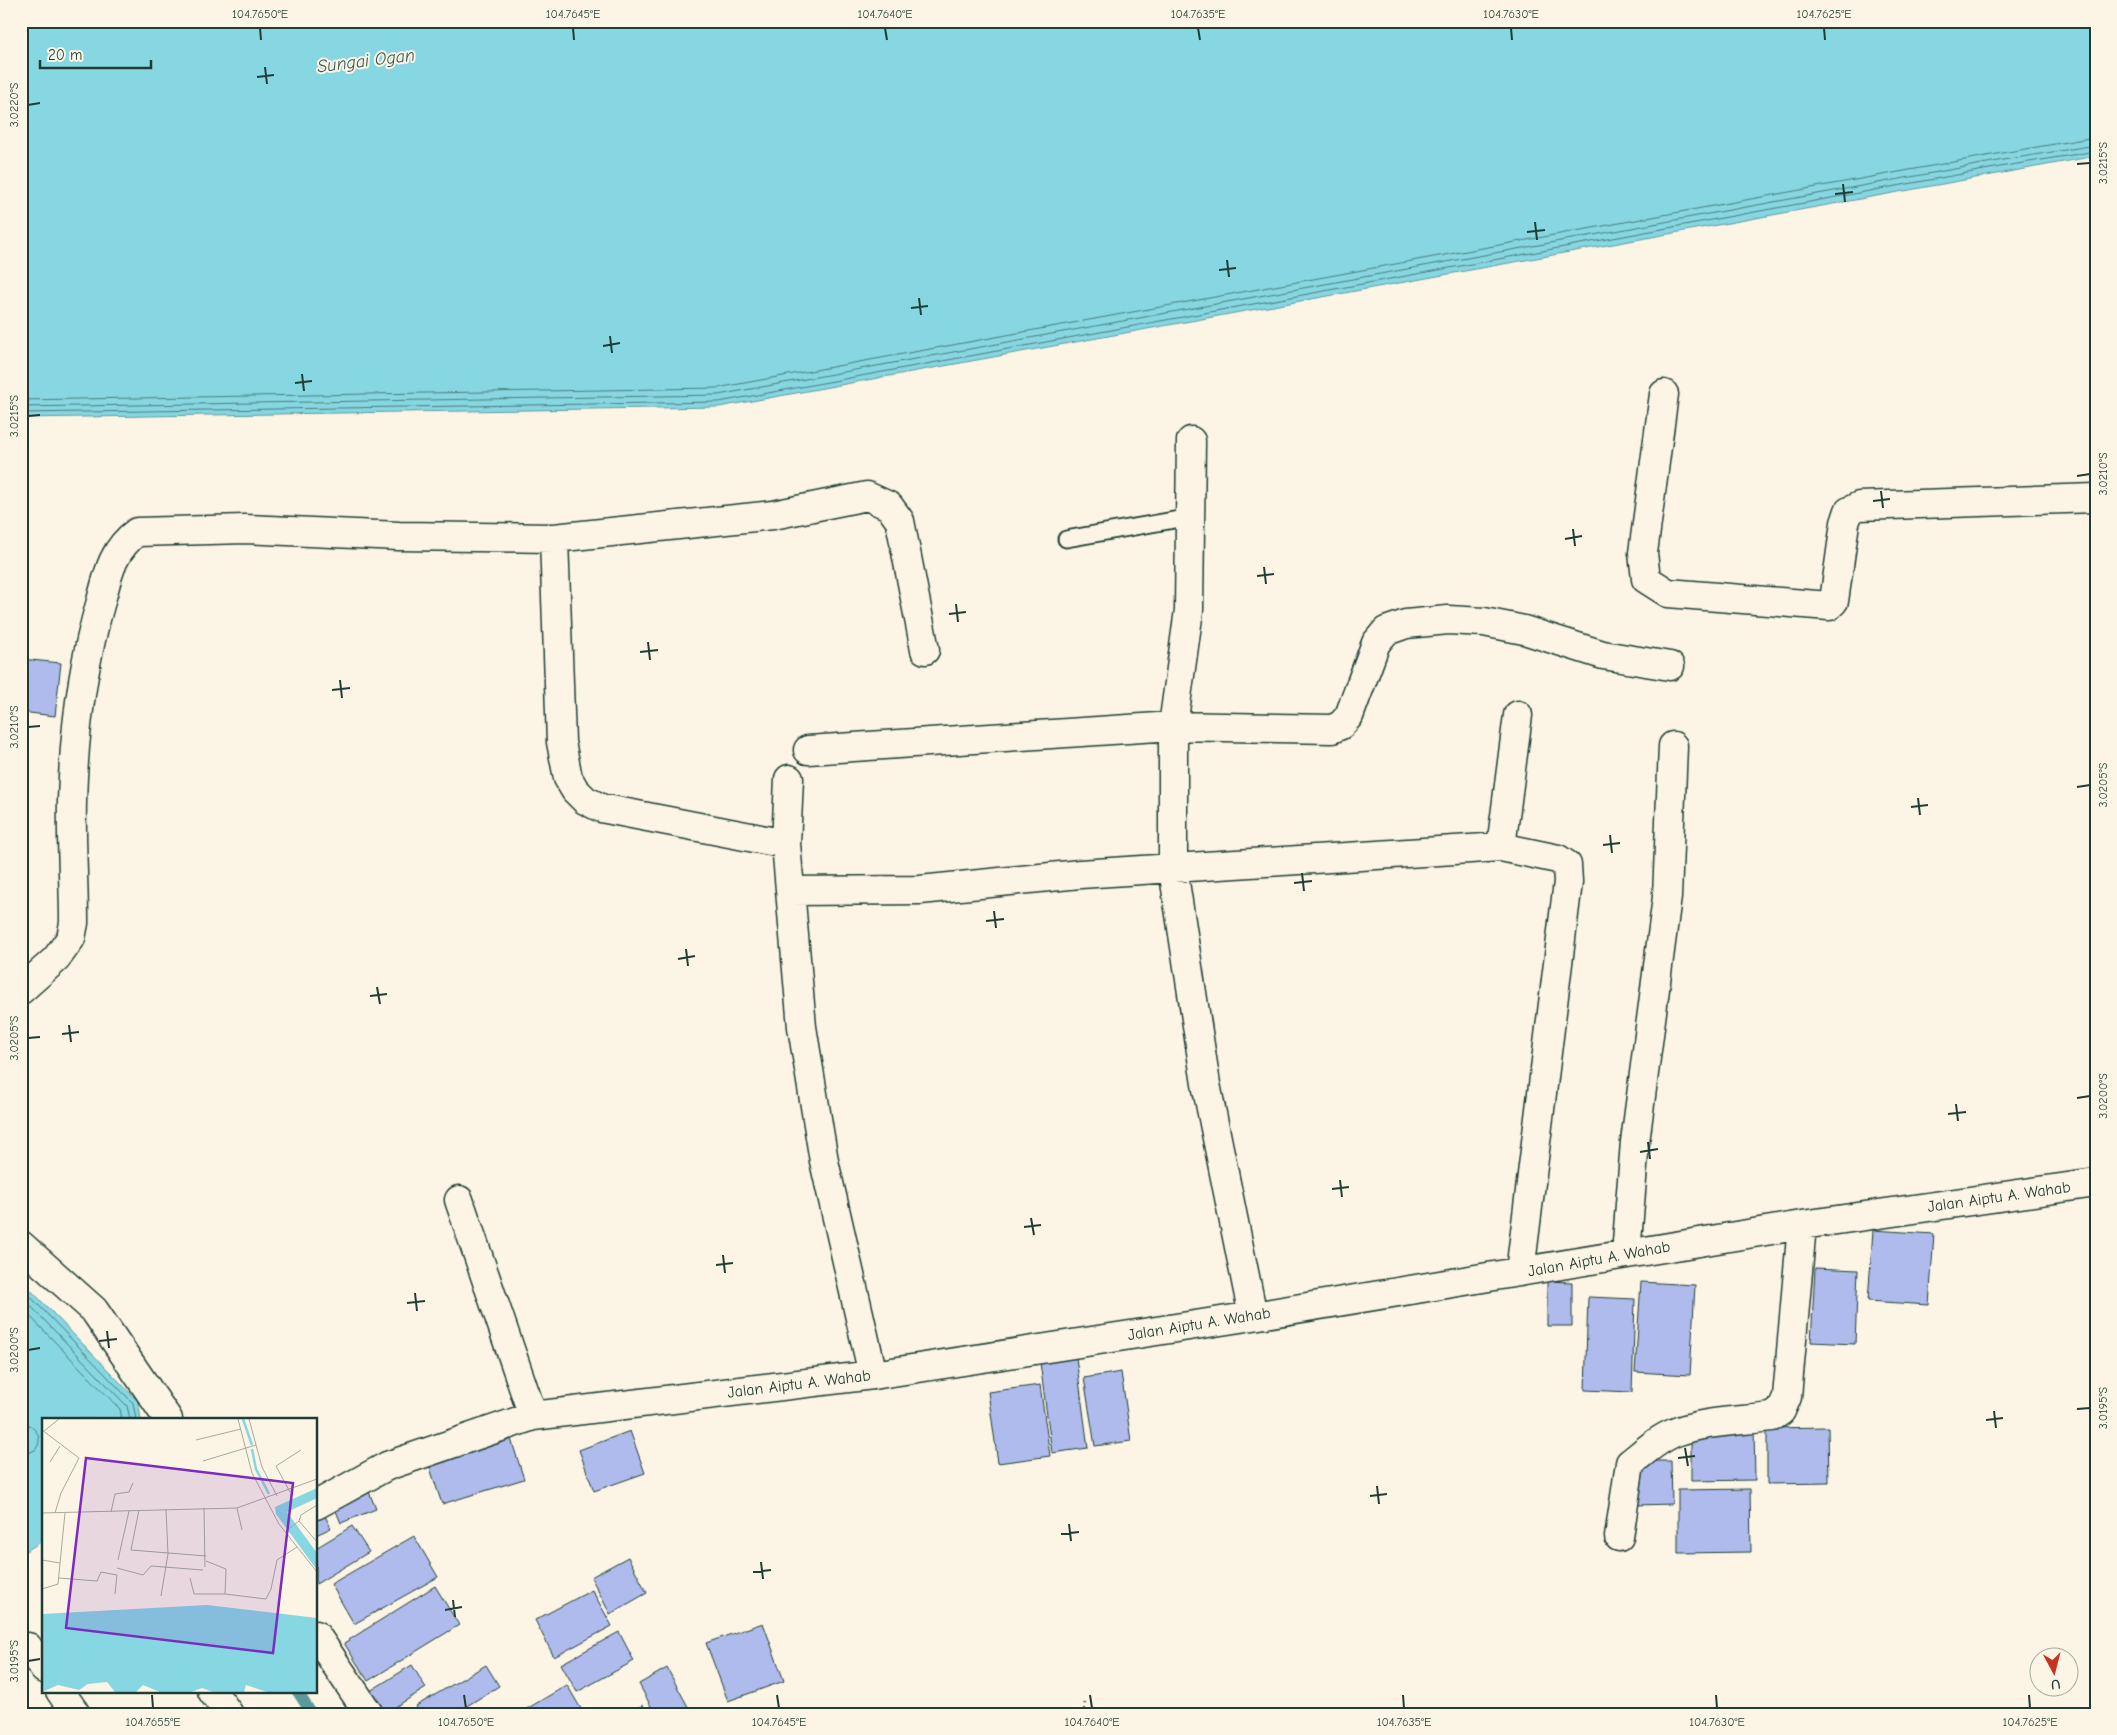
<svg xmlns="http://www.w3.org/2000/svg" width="2117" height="1735" font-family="'Comic Neue',sans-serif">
<rect width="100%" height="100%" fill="#fcf5e5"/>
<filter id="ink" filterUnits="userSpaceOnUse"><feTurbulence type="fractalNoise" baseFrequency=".02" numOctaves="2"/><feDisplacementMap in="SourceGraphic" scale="10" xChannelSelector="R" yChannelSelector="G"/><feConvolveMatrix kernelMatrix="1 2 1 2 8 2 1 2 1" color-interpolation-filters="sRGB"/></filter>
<g filter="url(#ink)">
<path fill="#87d7e2" stroke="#5d999c" d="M21,21h2075v135l-1377,251 -698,11z
M21,1280l117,121 3,18h-97v121l-23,14v-108l8,-5 -8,-8z"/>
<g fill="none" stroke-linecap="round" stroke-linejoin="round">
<path stroke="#497b7a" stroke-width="1" d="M21,400l696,-12 1291,-236 88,-15
M21,407l697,-12 1291,-236 87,-14
M21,413l698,-11 1292,-237 85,-14
M21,1287l112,116 3,16
M21,1296l106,110 3,13
M21,1307l99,102 2,10
M21,1423c14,1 24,16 14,27l-14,6"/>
<path stroke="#5d999c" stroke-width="11" d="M297,1691l15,23"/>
</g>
<path fill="#afbbec" stroke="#1f3d34" d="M21,659l40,4 -6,53 -34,-4z
M1873,1230l61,4 -5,71 -61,-4z
M1815,1268l43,2 -3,74 -44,-2z
M1547,1281l25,1v44h-25z
M1641,1282l54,3 -5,90 -55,-3z
M1588,1297l47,2 -3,93 -47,-2z
M1075,1350l13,98 -36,5 -13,-98z
M1121,1372l10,69 -36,5 -11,-68z
M1040,1385l10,71 -52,7 -10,-71z
M1828,1427l1,56 -62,1v-56z
M1754,1429l1,51 -64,1v-51z
M630,1431l15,42 -51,18 -15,-41z
M510,1436l14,43 -82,25 -14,-42z
M1636,1461h35l1,43 -35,1z
M1750,1489l1,63 -73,1v-63z
M369,1492l7,17 -35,14 -7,-17z
M322,1510l9,18 -15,7v-23z
M352,1526l17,26 -53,32v-36z
M414,1536l24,41 -84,47 -23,-40z
M628,1557l19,36 -37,21 -19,-37z
M435,1586l24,39 -91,56 -24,-38z
M592,1590l20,36 -58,31 -19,-37z
M763,1623l21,58 -56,20 -22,-58z
M619,1632l15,29 -57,31 -16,-28z
M412,1665l14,23 -42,26h-11l-11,-18z
M486,1665l13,21 -45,28h-34l-4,-8z
M667,1668l25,46h-37l-16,-30z
M567,1685l17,29h-66z
M643,1705l4,9h-19z"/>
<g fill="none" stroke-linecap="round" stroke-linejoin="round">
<defs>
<path id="service" d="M1066,539l125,-22"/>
<path id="minor" d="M1664,394l-21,159 3,26 22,14 161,13 5,-5 11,-78 4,-12 10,-5 237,-8
M1191,441l-2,169 -16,116v143l33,215 47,232
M554,538l7,204 7,36 7,12 10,10 16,8 185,36
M808,750l365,-24 159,3 9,-4 8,-9 27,-73 10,-12 20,-7 42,-4 36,2 40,8 79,25 67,11
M789,779l-3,65 16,183 22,134 49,214
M1501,847l17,-132
M790,891l130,-1 160,-16 421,-27 57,12 9,6 1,17 -48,390
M21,990l35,-31 15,-21 3,-15c0,-41 -3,-82 -2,-122 2,-68 10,-135 29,-200 7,-27 12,-52 36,-69l108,-3 154,7 155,2 219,-23 94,-19 22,10 11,15 25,129
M459,1200l74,216
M21,1245l73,65 74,109
M1626,1254l9,-112 32,-245 6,-151
M316,1505l71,-39 146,-50 340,-41 380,-59 549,-91 294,-42
M1619,1537l11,-74c14,-11 29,-25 46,-31 30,-11 65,-11 96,-15l9,-6 6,-14 15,-172
M316,1635l53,79
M28,1647l16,22
M60,1691l16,23
M212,1691l17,23"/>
</defs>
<use href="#service" stroke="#1f3d34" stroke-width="19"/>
<use href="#minor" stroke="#1f3d34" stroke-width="31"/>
<path stroke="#1f3d34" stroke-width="3" stroke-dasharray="1 4" stroke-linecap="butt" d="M1084,1714l1,-14"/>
<use href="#service" stroke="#fcf5e5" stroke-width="15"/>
<use href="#minor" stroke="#fcf5e5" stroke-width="28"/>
</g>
</g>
<path fill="none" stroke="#1f3d34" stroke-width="2" d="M260,28l1,12M573,28l1,12M885,28l2,12M1198,28l2,12M1511,28l1,12M1824,28l1,12M265,67l2,17M257,77l17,-2M28,105l12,-2M2077,164l13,-1M1843,184l2,18M1835,194l18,-2M1535,222l2,18M1527,232l18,-2M1227,260l2,17M1219,270l17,-2M919,298l2,17M911,308l17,-2M610,336l2,17M603,346l17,-3M302,374l2,17M295,383l17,-2M28,416l12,-1M2077,476l13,-2M1881,491l2,17M1873,501l17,-2M1573,529l2,17M1565,539l17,-3M1264,567l2,17M1257,576l17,-2M956,604l2,18M949,614l17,-2M648,642l2,18M640,652l18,-2M340,680l2,18M332,690l18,-2M28,727l12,-1M2077,787l13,-2M1918,798l2,17M1911,807l17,-2M1610,835l2,18M1603,845l17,-2M1302,873l2,18M1294,883l18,-2M994,911l2,17M986,921l18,-2M686,949l2,17M678,959l17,-3M377,987l3,17M370,996l17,-2M69,1025l2,17M62,1034l17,-2M28,1038l12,-1M2077,1098l13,-2M1956,1104l2,17M1948,1114l18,-2M1648,1142l2,17M1640,1152l18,-3M1340,1180l2,17M1332,1189l17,-2M1031,1218l3,17M1024,1227l17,-2M723,1255l2,18M716,1265l17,-2M415,1293l2,18M407,1303l18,-2M107,1331l2,17M99,1341l18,-2M28,1350l12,-2M2077,1409l13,-1M1994,1411l2,17M1986,1420l17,-2M1685,1448l3,18M1678,1458l17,-2M1377,1486l2,18M1370,1496l17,-2M1069,1524l2,17M1061,1534l18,-2M761,1562l2,17M753,1572l18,-2M453,1600l2,17M445,1610l17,-3M28,1661l12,-2M152,1695l1,13M464,1695l2,13M777,1695l2,13M1090,1695l2,13M1403,1695l1,13M1716,1695l1,13M2029,1695l1,13"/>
<g text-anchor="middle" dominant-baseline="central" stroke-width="4" stroke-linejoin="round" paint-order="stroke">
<g font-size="16" fill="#1f3d34" stroke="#fcf5e5">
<text transform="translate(1999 1197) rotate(-8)">Jalan Aiptu A. Wahab</text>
<text transform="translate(1599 1259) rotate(-10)">Jalan Aiptu A. Wahab</text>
<text transform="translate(1199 1324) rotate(-9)">Jalan Aiptu A. Wahab</text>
<text transform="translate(799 1384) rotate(-7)">Jalan Aiptu A. Wahab</text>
</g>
<g font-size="18" font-style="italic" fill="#345c57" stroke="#fcf5e5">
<text transform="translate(366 61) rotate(-7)">Sungai Ogan</text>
</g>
</g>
<g transform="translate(42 1418)">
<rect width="275" height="275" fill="#fcf5e5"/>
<path d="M275,70v10l-30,14 30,41v17l-41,-56 -1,-7zM165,187l110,13v74h-50l-21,-7 -2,7h-31l-11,-4 -11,4h-31l-17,-7 -7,7h-21l-8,-10 -19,2 -9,6 -21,-5 -16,7v-78z" fill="#87d7e2"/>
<path fill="none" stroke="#87d7e2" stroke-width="2.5" d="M201,1l9,26M210,31l4,20 13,25"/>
<path fill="none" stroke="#a4ab9e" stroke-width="1" d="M196,1l14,54 27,51 38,48M207,1l13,48 15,29M0,12l37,28 -18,35 -6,20M2,13l15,-12M154,22l45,-11M161,43l53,-16M8,44l10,-16M248,74l-14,-26 25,-16M275,87l-16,10 -2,6 18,21M162,90l1,59M195,90l5,22M97,92l-8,40 75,6M69,94l4,-18 14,-2 4,-9M0,95l195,-5 80,-29M244,113l13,-10M0,142l18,3M76,142l11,-49M164,143l20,8 -1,25M75,150l26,7 8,-9 52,4M17,160l38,3 4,-9 16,3 -2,19M148,160l4,16h31l41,5 5,-10 6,-29 20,-13M0,171l16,-5 7,-71M119,178l7,-42 -2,-45"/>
<path fill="#7b2cbf" fill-opacity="0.15" stroke="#7b2cbf" stroke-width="2.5" d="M44,40l207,25 -20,170 -207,-25z"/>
<rect width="275" height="275" fill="none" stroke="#1f3d34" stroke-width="2.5"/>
</g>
<rect width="2117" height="1735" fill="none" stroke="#fcf5e5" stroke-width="55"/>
<g transform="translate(2054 1672) rotate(173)"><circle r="24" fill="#fcf5e5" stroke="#a4ab9e"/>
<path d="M0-4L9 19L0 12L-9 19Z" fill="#c8321e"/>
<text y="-8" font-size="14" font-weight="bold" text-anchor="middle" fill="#1f3d34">U</text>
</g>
<path d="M40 60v8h111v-8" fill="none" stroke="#1f3d34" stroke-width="2.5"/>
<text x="48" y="60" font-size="15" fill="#1f3d34" stroke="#fcf5e5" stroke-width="4" paint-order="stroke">20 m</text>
<rect x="28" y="28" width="2062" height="1680" fill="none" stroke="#1f3d34" stroke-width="2"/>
<g font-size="12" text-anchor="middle" fill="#1f3d34">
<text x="260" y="18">104.7650°E</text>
<text x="573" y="18">104.7645°E</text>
<text x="885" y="18">104.7640°E</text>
<text x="1198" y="18">104.7635°E</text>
<text x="1511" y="18">104.7630°E</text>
<text x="1824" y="18">104.7625°E</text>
<text transform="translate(14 105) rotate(-90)" y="4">3.0220°S</text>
<text transform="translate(2103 163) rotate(-90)" y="4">3.0215°S</text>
<text transform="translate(14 416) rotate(-90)" y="4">3.0215°S</text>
<text transform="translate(2103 474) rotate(-90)" y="4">3.0210°S</text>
<text transform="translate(14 727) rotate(-90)" y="4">3.0210°S</text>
<text transform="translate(2103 785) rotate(-90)" y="4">3.0205°S</text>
<text transform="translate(14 1038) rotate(-90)" y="4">3.0205°S</text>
<text transform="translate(2103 1096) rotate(-90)" y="4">3.0200°S</text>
<text transform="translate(14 1350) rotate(-90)" y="4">3.0200°S</text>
<text transform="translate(2103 1408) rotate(-90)" y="4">3.0195°S</text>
<text transform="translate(14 1661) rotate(-90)" y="4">3.0195°S</text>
<text x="153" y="1726">104.7655°E</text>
<text x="466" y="1726">104.7650°E</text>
<text x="779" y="1726">104.7645°E</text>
<text x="1092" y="1726">104.7640°E</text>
<text x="1404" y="1726">104.7635°E</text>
<text x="1717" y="1726">104.7630°E</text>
<text x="2030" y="1726">104.7625°E</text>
</g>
</svg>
